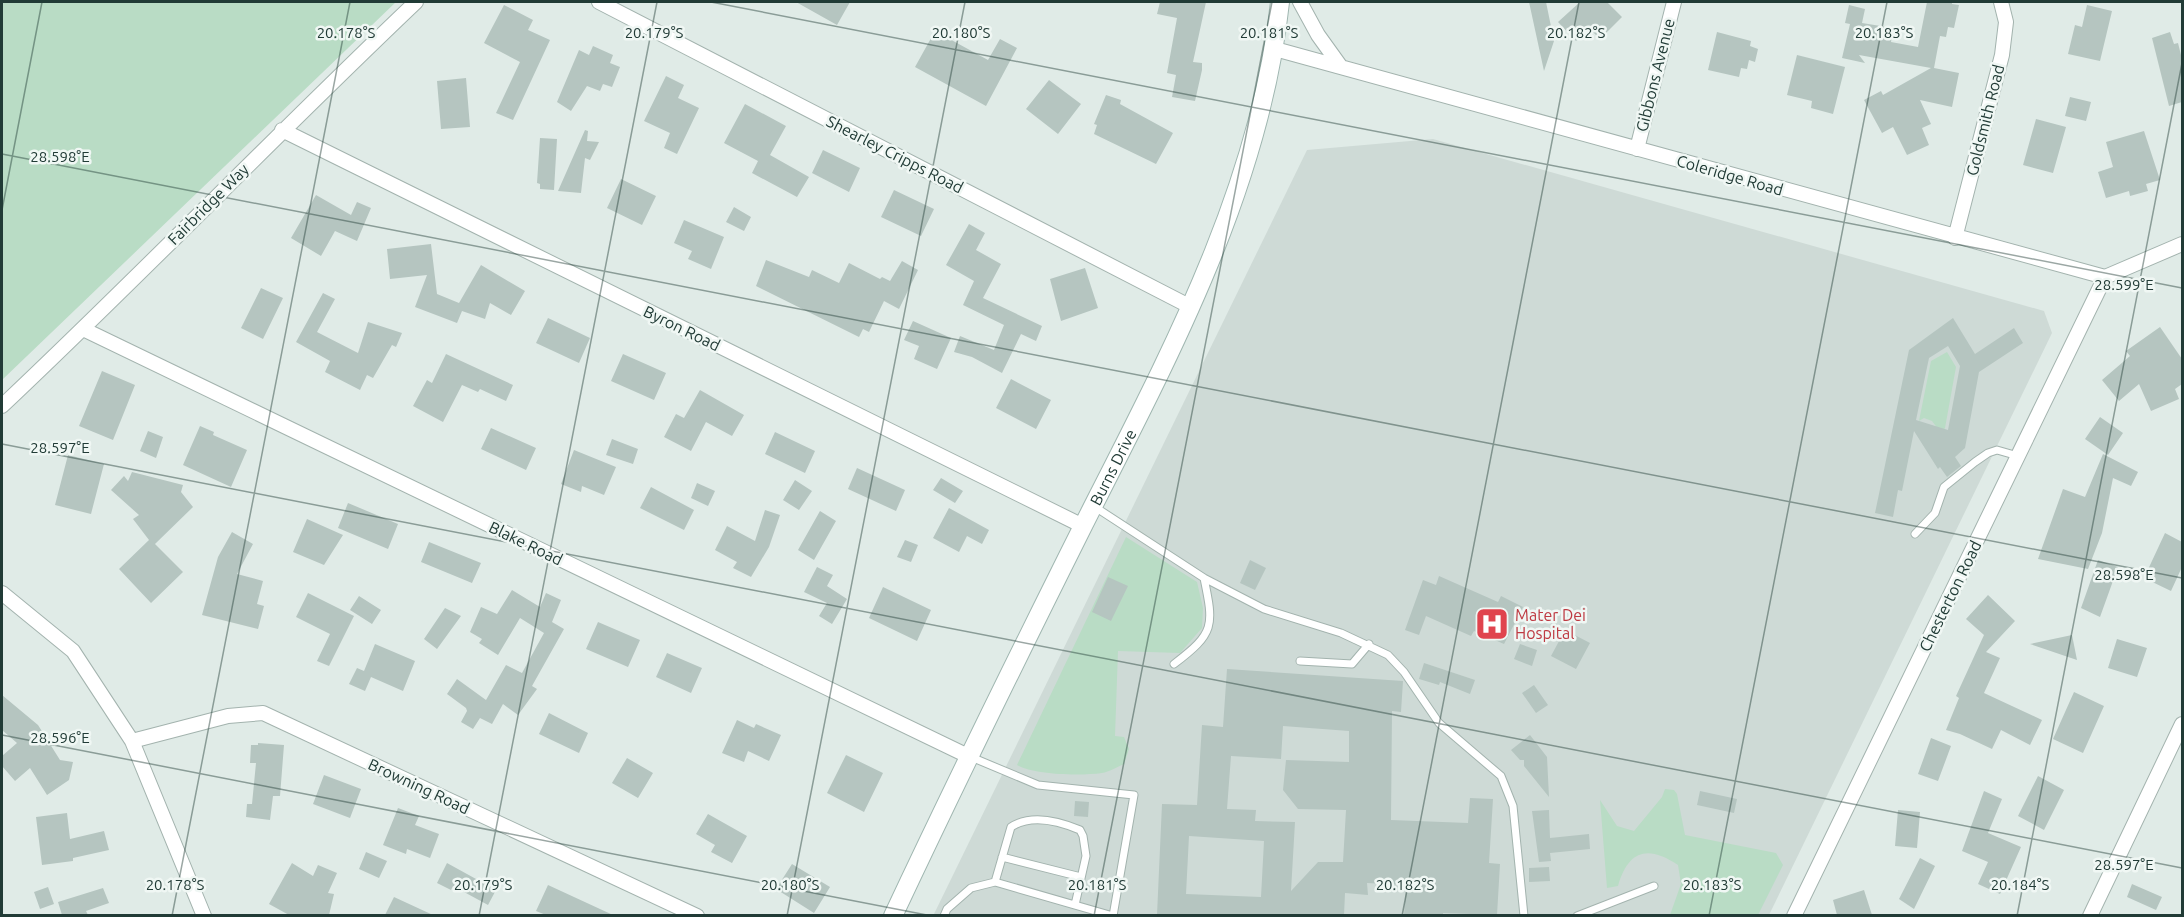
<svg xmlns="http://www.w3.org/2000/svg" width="2184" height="917" font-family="Ubuntu,sans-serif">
<rect width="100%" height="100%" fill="#e0ebe7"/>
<path fill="#cedad6" d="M1433,139l611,172 8,22 -283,582 -836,1 374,-766z"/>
<path fill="#b9dcc5" d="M2,2h394l-394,378z
M1947,352l9,15 -11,61 -4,5 -9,-12 -8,-3 -5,3 12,-60z
M1126,537l71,45 6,26 -1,20 -22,25 -62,-2 -3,85 9,1 5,12 -5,15c-7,3 -15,8 -22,9 -22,3 -67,2 -85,-8z
M1665,789l9,1 3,4 8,41 91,18 7,12 -25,50h-88l11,-31 -3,-19c-31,-21 -50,-14 -60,21l-11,2 -7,-88 17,26 17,5 28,-34z"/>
<path fill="#b5c5c0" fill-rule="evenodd" d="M796,2h54l-13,23z
M1160,2h46l-13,60 9,1v7l-7,31 -23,-4 4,-22 -9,-2 10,-55 -20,-4z
M1529,2h17l8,39 -10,30z
M1580,2h27l15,15 -22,22 -11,-11 -13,13 -18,-19z
M1927,2h25v2l7,1 -5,23 -6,-1 -2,10 -6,-1 -6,32 25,5 -7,34 -32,-7 11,24 -9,4 7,17 -22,10 -14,-28 -11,6 -18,-33 17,-9 2,4 48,-27 -72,-13 6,8 -23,-5 8,-34 -5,-1 4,-18 16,4 -3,14 31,5 -2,14 27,5z
M504,5l29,15 -5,10 22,10 -37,80 -17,-7 24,-51 -36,-19z
M2087,5l25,6 -12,50 -32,-7 7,-29 7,2z
M935,31l53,29 12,-21 17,9 -31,58 -71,-39z
M1717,32l34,9 -1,5 8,3 -3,13 -6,-2 -2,9 -6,-1 -2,9 -31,-7z
M2170,32l4,12 4,-1 4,16v43l-13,4 -17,-68z
M593,46l20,9 -3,8 10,4 -8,20 -9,-3 -3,7 -13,-5 -16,25 -14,-9 22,-52 10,5z
M1797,55l48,12 -12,47 -22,-6 1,-7 -25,-6z
M666,76l18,9 -6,13 21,10 -22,46 -13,-6 6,-15 -26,-12z
M466,78l4,49 -29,2 -4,-48z
M1049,80l32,24 -23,30 -32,-25z
M1106,95l15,5 -1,4 53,29 -17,31 -62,-30 3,-9 -3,-1z
M2070,97l21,5 -5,19 -21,-5z
M745,104l41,22 -16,29 39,22 -12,20 -45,-24 6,-12 -34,-18z
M2036,119l30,8 -13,46 -30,-8z
M585,130l3,1 -1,10 12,1 -9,18 -5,-2 -4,35 -23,-2z
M2144,131l16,49 -14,4 2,7 -18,5 -1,-5 -23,7 -8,-26 15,-5 -7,-25z
M540,138l17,1 -3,51 -14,-1v-5l-3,-1z
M823,150l37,18 -11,24 -37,-19z
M621,179l35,17 -14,29 -35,-17z
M894,190l40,19 -13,27 -40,-19z
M316,195l35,20 6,-13 14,6 -14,33 -22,-10 -14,25 -30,-18z
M734,207l17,10 -7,14 -18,-9z
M684,220l40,17 -13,32 -23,-10 4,-8 -18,-8z
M969,224l16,9 -9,17 25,14 -18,34 59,28 -6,15 -15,-7 -19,39 -30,-16 -18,-5 6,-16 34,14 10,-25 -41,-20 11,-24 -28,-16z
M431,244l6,50 22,9 22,-38 44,26 -14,24 -21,-12 -5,16 -23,-8 -5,12 -42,-16 12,-32 -37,4 -3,-30z
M766,260l43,17 3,-7 27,13 10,-20 31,16 2,-2 8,4 12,-20 16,9 -19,39 -15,-8 -15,31 -6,-3 -4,8 -103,-51z
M1085,268l13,40 -37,13 -11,-42z
M261,288l22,10 -20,41 -22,-11z
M323,293l12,6 -18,33 41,21 10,-31 34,11 -6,14 -4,-2 -19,33 -6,-3 -7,15 -35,-18 5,-11 -34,-19z
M548,318l42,20 -11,25 -43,-20z
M1953,318l22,36 39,-26 9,15 -44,29 -14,76 -10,9 6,9 -14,11 -7,-10 -2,2 -24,-38 -12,60 -4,-1 -5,27 -18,-4 34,-163zM1948,346l12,20 -12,64 -32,-10 13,-62z
M913,321l38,17 -14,31 -23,-10 5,-13 -15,-6z
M2160,327l22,32v25l-7,5 4,10 -28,12 -12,-27 -20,17 -17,-21 28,-24 -4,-5z
M446,354l67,31 -7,16 -26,-12 -2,3 -16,-7 -19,37 -30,-16 14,-26 5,3z
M623,354l43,19 -12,27 -43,-19z
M102,371l33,14 -22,55 -34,-14z
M1011,379l40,21 -15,29 -40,-21z
M700,390l44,25 -12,21 -26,-14 -15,29 -27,-14 12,-23 8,4z
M2100,417l23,16 -15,22 -23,-16z
M200,426l14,6 -1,3 34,15 -16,37 -48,-22z
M491,428l45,20 -10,22 -45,-21z
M148,431l15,6 -7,21 -16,-7z
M775,432l40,19 -10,22 -40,-19z
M612,439l26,10 -5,15 -27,-9z
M574,450l42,17 -12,28 -22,-9 -1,6 -20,-8z
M2103,454l35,18 -7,14 -18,-8 -11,55 -14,36 -50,-10 25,-70 22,8z
M68,455l36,9 -13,50 -36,-9z
M857,468l48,22 -9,21 -48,-22z
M132,472l51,13 -2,7 12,15 -38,37 28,28 -32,31 -32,-34 30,-29 -16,-21 6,-4 -28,-25 13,-14 4,5z
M941,478l22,13 -8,12 -22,-13z
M795,480l17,11 -13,19 -16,-10z
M697,483l18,8 -7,15 -17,-8z
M651,487l43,23 -10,20 -44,-22z
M348,503l50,21 -10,25 -50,-21z
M949,508l40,22 -7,14 -15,-8 -8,16 -26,-14z
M765,510l15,5 -11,32 -18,30 -18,-9 4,-6 -22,-12 12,-24 28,15z
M820,511l16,10 -22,39 -16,-10z
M307,519l36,16 -19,30 -31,-13z
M232,532l21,12 -16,30 26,7 -6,23 7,2 -6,23 -56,-14 16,-58z
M2165,533l17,9v25l-11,24 -27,-13z
M905,540l13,5 -7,17 -14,-5z
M429,542l52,21 -9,20 -51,-21z
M1250,560l16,8 -11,22 -15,-7z
M2098,560l20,7 -18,50 -19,-9z
M817,567l16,8 -6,11 20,13 -15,25 -13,-8 8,-13 -23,-11z
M1439,576l59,26 3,-6 22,11 -19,37 -30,-13 -3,5 -45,-20 -7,19 -14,-5 18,-50 13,5z
M1108,577l20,9 -17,35 -19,-9z
M883,587l48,23 -14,31 -48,-23z
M512,590l28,17 6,-14 15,7 -9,22 12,7 -32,57 5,3 -19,26 -15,-11 -11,20 -12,-6 -7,11 -12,-7 6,-11 -1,-3 -19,-14 10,-15 29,21 20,-35 16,8 22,-40 -24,-15 -22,37 -19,-12 3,-4 -12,-7 11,-25 16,7z
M308,593l46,23 -25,50 -12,-5 13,-27 -34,-17z
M1988,595l27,26 -29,31 14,6 -16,35 58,27 -12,25 -29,-15 -9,19 -32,-15 -14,-4 13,-32 -3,-2 28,-61 -18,-16z
M359,596l22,14 -9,14 -22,-14z
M445,608l16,8 -24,33 -13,-10z
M598,622l42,18 -12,27 -42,-18z
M1565,630l25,13 -14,26 -25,-13z
M2072,635l5,25 -47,-16z
M2117,639l30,9 -10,29 -29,-9z
M375,644l40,17 -12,30 -32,-14 -6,14 -16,-7 8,-16 7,3z
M1520,644l17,6 -5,16 -18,-7z
M667,653l35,15 -11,25 -35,-16z
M1424,663l51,17 -5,14 -30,-12 -1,3 -20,-6z
M1227,669l176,12 -2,31 -9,-1 -1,109 77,3 2,-25 23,1 -4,64 11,1 -3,51 -54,-2v2h-39l2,-30 -39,-2 1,12 -23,-2 -1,22h-187l5,-111 35,1 5,-80 21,2zM1283,726l66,5v31l-63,-2 -3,30 15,19 48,1 -3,52h-25l-27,29 4,-69 -40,-1 1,-11 -29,-1 4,-53 50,3zM1189,836l75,5 -3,56 -75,-3z
M1534,685l14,20 -12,8 -14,-20z
M2074,692l30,14 -21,47 -30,-14z
M2,695l36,30 22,35 13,2 -4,18 -22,15 -17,-27 -15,13 -13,-15v-10l15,-13 -15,-13z
M549,713l39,20 -9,20 -40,-19z
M737,720l17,8 2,-4 25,11 -12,26 -21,-10 -4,11 -22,-9z
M1530,735l17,22 2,40 -25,-31v-6h-4l-9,-10z
M1931,738l20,8 -13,35 -20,-7z
M258,743l26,2 -4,51h-7l-3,24 -24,-3 1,-13h5l4,-41h-6l1,-18h7z
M846,755l37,18 -19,39 -37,-19z
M627,758l26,15 -15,25 -26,-15z
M324,775l37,14 -11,29 -37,-14z
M2038,776l26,14 -20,40 -26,-14z
M1700,791l37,8 -3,14 -37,-8z
M1984,791l18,8 -14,34 33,14 -21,47 -22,-10 10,-22 -26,-11z
M1075,801l14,1 -1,15 -14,-1z
M398,808l21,8 -4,9 24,9 -9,24 -23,-9 -1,5 -23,-9z
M1549,810l1,28 39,-4 1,15 -40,4 1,8 -12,1 -7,-51z
M1898,810l22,2 -3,36 -22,-2z
M67,813l3,26 34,-8 5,19 -36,8v3l-31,4 -6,-48z
M708,814l39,22 -15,27 -21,-11 4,-7 -19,-11z
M366,852l21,9 -8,17 -20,-9z
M1920,858l15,8 -21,43 -15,-10z
M292,863l21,13 5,-11 19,8 -9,20 6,1 -5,21h-40l-20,-11z
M447,863l49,27 -8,15 -35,-19 -2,4 -14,-7z
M792,864l38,23 -16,26 -38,-24z
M1549,867l1,14 -21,1v-14z
M2132,884l30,13 -6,13 -29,-13z
M548,885l65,30h-67l-10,-4z
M48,887l6,17 -14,5 -6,-17z
M103,888l6,15 -23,8 2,4h-26l-4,-13z
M1864,890l8,25h-35l-4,-15z
M394,897l39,18h-48z"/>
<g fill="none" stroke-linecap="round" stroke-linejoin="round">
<defs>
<path id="lane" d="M1095,507l109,71 60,31 77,24 47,22 16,17 35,51 62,53 12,30 11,110
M1915,534l20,-21 9,-26 31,-25 13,-9 9,-3 21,6
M1300,661l52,3 17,-20
M1174,664c41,-31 40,-38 30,-86
M1002,857l79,20
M995,882l16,-55c20,-13 48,-6 69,3l3,6 3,20 -11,49
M944,916l3,-7 24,-21 24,-6 118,34 21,-121 -96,-10 -67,-28
M1577,916l77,-30"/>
<path id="street" d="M599,2l592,305
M1300,2l18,33 23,32
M1275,49l830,228 77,-33
M282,130l801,396
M1637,149l37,-147
M1955,238l47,-183 4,-33 -5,-20
M83,329l885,427
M2,406c140,-132 274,-271 414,-404
M2,593l71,58 59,90 72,175
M132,741l96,-25 35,-3 434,203
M1794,916l311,-639
M2090,916l92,-192"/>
<g id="secondary">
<path id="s1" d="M893,916c62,-132 126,-262 191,-392 84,-166 176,-335 196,-522"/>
</g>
</defs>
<use href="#lane" stroke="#a3b3ae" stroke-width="9"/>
<use href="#street" stroke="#a3b3ae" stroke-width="16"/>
<use href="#secondary" stroke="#9fb6b0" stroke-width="20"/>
<use href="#lane" stroke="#fff" stroke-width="7"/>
<use href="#street" stroke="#fff" stroke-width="14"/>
<use href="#secondary" stroke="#fff" stroke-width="18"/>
</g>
<path fill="none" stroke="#213b36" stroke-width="1.5" stroke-opacity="0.45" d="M711,2l1471,286M2,154l2180,424M2,210l40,-208M2,444l2180,424M2,735l930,181M172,916l178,-914M479,916l178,-914M787,916l178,-914M1094,916l178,-914M1402,916l177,-914M1709,916l178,-914M2017,916l165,-853"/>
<defs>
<symbol id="hospital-square" viewBox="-11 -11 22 22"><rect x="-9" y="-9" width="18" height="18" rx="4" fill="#e0444e" stroke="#f0f7f4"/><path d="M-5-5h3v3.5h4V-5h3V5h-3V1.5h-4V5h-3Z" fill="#fff"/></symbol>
</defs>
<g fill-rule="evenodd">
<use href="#hospital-square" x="1473" y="605" width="38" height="38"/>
</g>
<g text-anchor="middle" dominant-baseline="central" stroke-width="5" stroke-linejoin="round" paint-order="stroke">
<g font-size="16" fill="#213b36" stroke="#f0f7f4">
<text transform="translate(1655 75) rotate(-76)">Gibbons Avenue</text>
<text transform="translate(1985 120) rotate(-76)">Goldsmith Road</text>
<text transform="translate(895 154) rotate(27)">Shearley Cripps Road</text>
<text transform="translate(1730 175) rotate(16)">Coleridge Road</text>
<text transform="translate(208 204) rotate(-45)">Fairbridge Way</text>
<text transform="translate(682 328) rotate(26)">Byron Road</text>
<text stroke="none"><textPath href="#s1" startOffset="500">Burns Drive</textPath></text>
<text transform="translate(526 543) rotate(26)">Blake Road</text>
<text transform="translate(1950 596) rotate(-64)">Chesterton Road</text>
<text transform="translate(419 786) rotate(25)">Browning Road</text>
</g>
<g font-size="16" fill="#be3a42" stroke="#f0f7f4" text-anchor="start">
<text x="1515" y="615">Mater Dei<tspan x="1515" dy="18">Hospital</tspan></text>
</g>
</g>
<g font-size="15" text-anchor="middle" fill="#213b36" stroke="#f0f7f4" stroke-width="5" stroke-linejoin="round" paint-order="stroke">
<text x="346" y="38">20.178°S</text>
<text x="654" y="38">20.179°S</text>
<text x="961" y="38">20.180°S</text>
<text x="1269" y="38">20.181°S</text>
<text x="1576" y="38">20.182°S</text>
<text x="1884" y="38">20.183°S</text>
<text x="60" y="162">28.598°E</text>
<text x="2124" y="290">28.599°E</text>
<text x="60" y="453">28.597°E</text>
<text x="2124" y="580">28.598°E</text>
<text x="60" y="743">28.596°E</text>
<text x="2124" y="870">28.597°E</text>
<text x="175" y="890">20.178°S</text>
<text x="483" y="890">20.179°S</text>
<text x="790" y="890">20.180°S</text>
<text x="1097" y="890">20.181°S</text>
<text x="1405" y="890">20.182°S</text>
<text x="1712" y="890">20.183°S</text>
<text x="2020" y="890">20.184°S</text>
</g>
<rect width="2184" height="917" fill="none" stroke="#213b36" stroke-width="6"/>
</svg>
